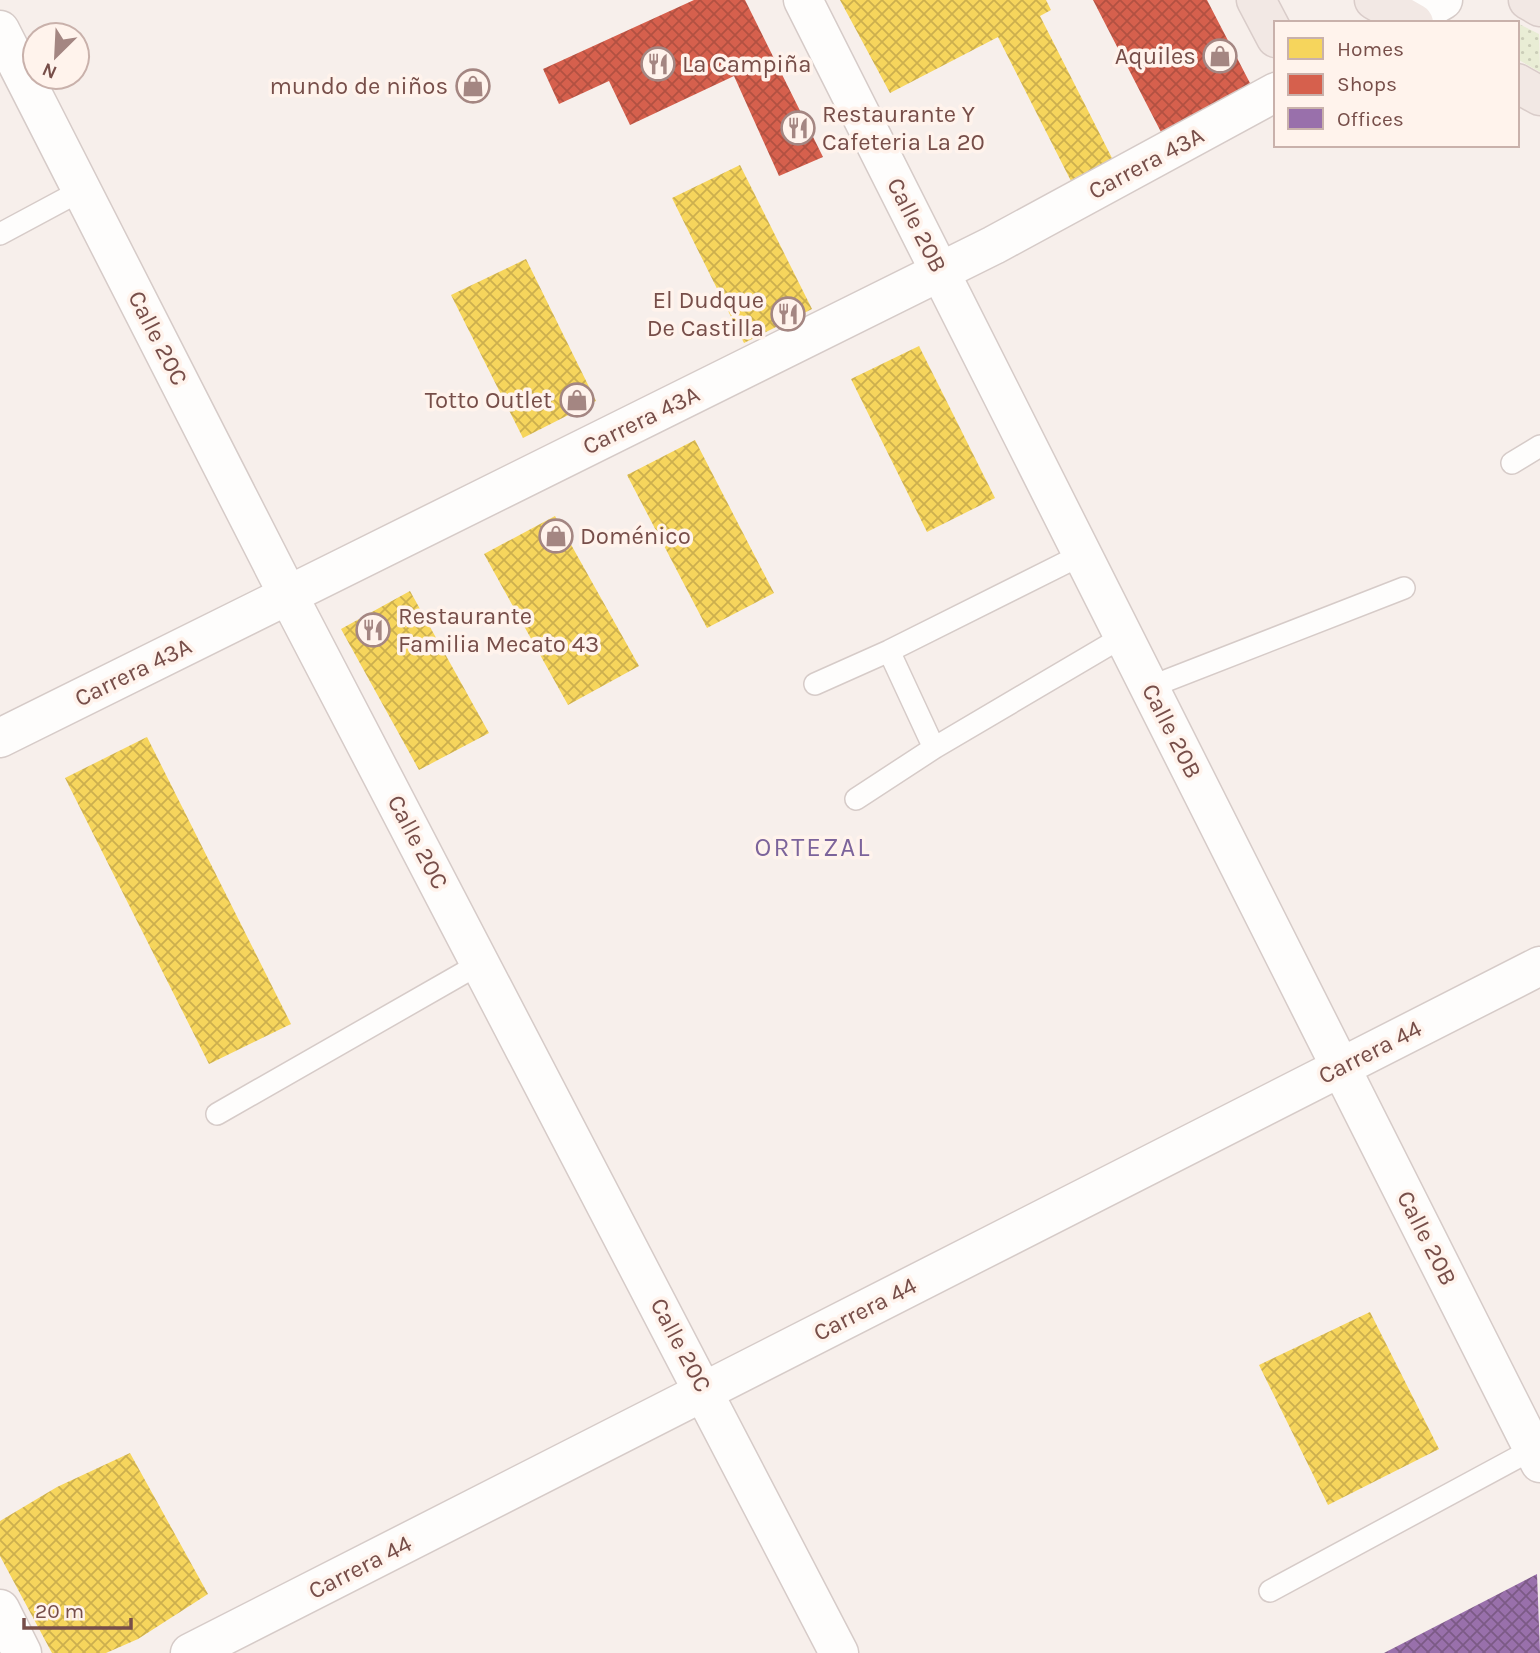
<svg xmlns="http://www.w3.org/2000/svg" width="1540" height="1653" font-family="Karla,sans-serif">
<defs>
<pattern id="grass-dots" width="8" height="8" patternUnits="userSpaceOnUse" patternTransform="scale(1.75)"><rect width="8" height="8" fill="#e9edd5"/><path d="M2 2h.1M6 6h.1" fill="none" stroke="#cbcdb8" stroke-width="1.8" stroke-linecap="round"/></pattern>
<pattern id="homes-cross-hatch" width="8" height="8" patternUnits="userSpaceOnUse" patternTransform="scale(1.75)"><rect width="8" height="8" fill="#f6d55c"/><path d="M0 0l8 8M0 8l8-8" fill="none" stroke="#ccaf4e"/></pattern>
<pattern id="shops-cross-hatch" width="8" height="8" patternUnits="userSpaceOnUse" patternTransform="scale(1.75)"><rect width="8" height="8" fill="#d6604d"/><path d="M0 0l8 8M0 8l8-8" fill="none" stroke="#b25142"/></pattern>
<pattern id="offices-cross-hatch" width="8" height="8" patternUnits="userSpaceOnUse" patternTransform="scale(1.75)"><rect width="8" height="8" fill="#9970ab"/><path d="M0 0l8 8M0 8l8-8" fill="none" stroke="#7c5a86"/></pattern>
</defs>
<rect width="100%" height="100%" fill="#f7efeb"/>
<path fill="url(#grass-dots)" d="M1517,23l22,11 1,38 -23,-13z"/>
<path fill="url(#homes-cross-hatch)" d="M840,0h206l5,10 -11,6 73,144 -42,21 -73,-144 -108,56z
M740,165l72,144 -68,34 -72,-145z
M526,259l70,142 -73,37 -72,-143z
M919,346l76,152 -68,34 -76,-153z
M695,440l79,153 -67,35 -80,-153z
M555,516l84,150 -71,39 -84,-151z
M410,591l79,142 -70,37 -78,-141z
M147,737l144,287 -82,40 -144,-286z
M1370,1312l69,137 -111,56 -69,-140z
M130,1453l78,141 -70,45 -32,14h-54l-52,-97v-35l57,-34z"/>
<path fill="url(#shops-cross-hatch)" d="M694,0h51l78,157 -44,19 -45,-100 -104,49 -21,-44 -50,23 -16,-35z
M1093,0h114l44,85 -89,49z"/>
<path fill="url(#offices-cross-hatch)" d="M1537,1574l3,79h-156z"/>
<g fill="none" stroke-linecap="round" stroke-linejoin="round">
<defs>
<path id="service" d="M0,234l82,-44
M1512,463l28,-17
M889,651l45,97
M815,684l74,-33 194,-97
M1150,687l254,-99
M856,799l78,-51 190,-112
M217,1114l264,-151
M1270,1591l263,-142"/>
<path id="minor" d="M803,0l737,1463
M0,30l288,565 551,1058
M190,1653l1350,-687"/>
<path id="tertiary" d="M1404,23l39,-23
M0,738l994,-493 282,-153
M0,1609l22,44"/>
<path id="trunk" d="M1256,0l20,38
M1374,0l40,23
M1528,0l12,7
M1517,83l23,13"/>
</defs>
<use href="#service" stroke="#d6cbc8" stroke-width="24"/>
<use href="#minor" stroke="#d6cbc8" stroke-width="41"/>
<use href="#tertiary" stroke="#d6cbc8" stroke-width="41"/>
<use href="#trunk" stroke="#d9ccc9" stroke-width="41"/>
<use href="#service" stroke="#fefdfc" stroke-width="21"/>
<use href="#minor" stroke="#fefdfc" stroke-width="38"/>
<use href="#tertiary" stroke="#fefdfc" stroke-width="38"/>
<use href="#trunk" stroke="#f2e8e4" stroke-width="38"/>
</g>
<defs>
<symbol id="shop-ring" viewBox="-11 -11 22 22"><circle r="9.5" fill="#fff3ec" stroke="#a48682" stroke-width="1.5"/><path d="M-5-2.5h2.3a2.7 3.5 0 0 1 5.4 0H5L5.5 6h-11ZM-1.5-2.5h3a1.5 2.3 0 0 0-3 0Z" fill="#a48682"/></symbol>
<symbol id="restaurant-ring" viewBox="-11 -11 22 22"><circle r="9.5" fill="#fff3ec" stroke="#a48682" stroke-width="1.5"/><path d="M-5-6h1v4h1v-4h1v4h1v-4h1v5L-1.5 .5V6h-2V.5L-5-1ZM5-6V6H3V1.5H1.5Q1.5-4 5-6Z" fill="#a48682"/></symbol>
</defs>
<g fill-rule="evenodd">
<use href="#shop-ring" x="1201" y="37" width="38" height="38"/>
<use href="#restaurant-ring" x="639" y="45" width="38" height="38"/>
<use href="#shop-ring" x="454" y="67" width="38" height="38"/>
<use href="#restaurant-ring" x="779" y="109" width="38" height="38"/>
<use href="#restaurant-ring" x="769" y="295" width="38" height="38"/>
<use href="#shop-ring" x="558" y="381" width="38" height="38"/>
<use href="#shop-ring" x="537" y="517" width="38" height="38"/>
<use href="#restaurant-ring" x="354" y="611" width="38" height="38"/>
</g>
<g text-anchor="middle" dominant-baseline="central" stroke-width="7" stroke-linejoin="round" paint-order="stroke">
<g font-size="24" fill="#774e49" stroke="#fff3ec" text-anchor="end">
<text x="1196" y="56">Aquiles</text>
<text x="682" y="64" text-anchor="start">La Campiña</text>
<text x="448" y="86">mundo de niños</text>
<text x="822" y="114" text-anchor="start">Restaurante Y<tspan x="822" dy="28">Cafeteria La 20</tspan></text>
<text x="764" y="300">El Dudque<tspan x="764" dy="28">De Castilla</tspan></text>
<text x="552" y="400">Totto Outlet</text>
<text x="580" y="536" text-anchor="start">Doménico</text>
<text x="398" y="616" text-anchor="start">Restaurante<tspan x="398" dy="28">Familia Mecato 43</tspan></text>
</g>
<g font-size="24" fill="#774e49" stroke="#fff3ec">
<text transform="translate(1146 163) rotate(-28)">Carrera 43A</text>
<text transform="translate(917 225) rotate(63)">Calle 20B</text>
<text transform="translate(158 338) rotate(63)">Calle 20C</text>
<text transform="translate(641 420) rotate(-26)">Carrera 43A</text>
<text transform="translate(133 672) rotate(-26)">Carrera 43A</text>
<text transform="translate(1172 731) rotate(63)">Calle 20B</text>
<text transform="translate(418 842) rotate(62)">Calle 20C</text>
<text transform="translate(1370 1052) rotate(-27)">Carrera 44</text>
<text transform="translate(1427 1238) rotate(63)">Calle 20B</text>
<text transform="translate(865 1309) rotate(-27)">Carrera 44</text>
<text transform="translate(681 1345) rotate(62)">Calle 20C</text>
<text transform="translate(360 1567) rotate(-27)">Carrera 44</text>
</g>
<g font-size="26" letter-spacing="2" fill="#7c649b" stroke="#fff3ec">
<text x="813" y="847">ORTEZAL</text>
</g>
</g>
<rect x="1274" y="21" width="245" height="126" fill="#fff3ec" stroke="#c9b1ab" stroke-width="2"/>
<rect x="1288" y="38" width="35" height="21" fill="#f6d55c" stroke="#c9b1ab" stroke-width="2"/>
<text x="1337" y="56" font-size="21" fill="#774e49">Homes</text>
<rect x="1288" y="74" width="35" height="21" fill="#d6604d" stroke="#c9b1ab" stroke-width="2"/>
<text x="1337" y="91" font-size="21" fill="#774e49">Shops</text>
<rect x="1288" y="108" width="35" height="21" fill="#9970ab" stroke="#c9b1ab" stroke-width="2"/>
<text x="1337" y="126" font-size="21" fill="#774e49">Offices</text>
<g transform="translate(56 56) rotate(204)"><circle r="33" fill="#fff3ec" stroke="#c9b1ab" stroke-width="2"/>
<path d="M0-5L12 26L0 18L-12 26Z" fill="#a48682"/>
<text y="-10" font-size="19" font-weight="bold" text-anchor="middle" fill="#774e49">N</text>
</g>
<path d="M24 1618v10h107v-10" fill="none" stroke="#774e49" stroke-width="3.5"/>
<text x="35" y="1618" font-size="21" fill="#774e49" stroke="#fff3ec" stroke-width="5" paint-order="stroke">20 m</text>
</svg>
